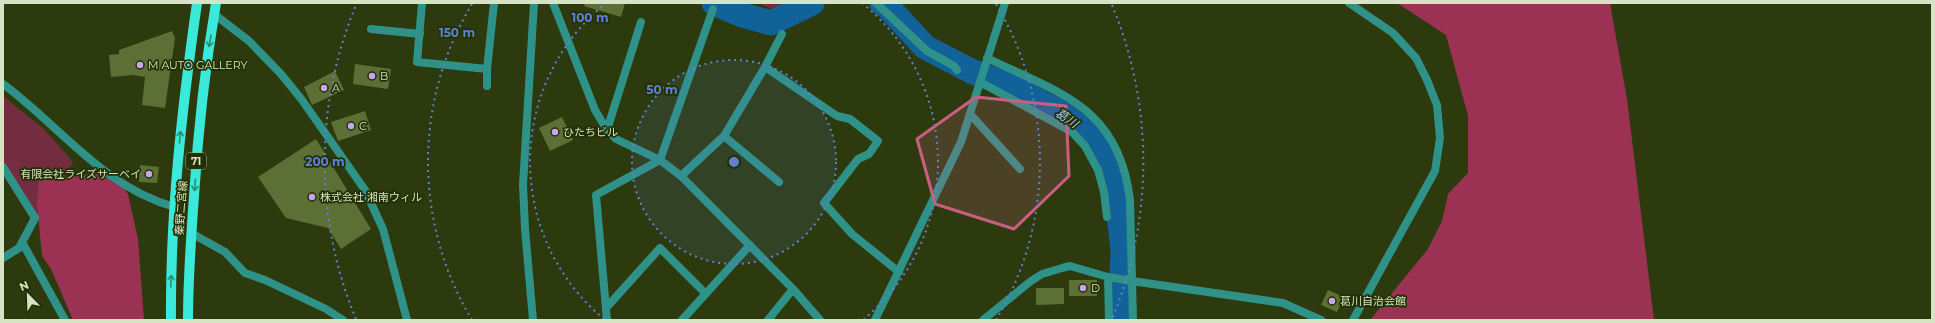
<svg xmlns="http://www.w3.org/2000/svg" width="1935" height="323" font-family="Montserrat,'Noto Sans JP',sans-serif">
<rect width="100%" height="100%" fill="#2c3a0e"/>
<path fill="#732c40" d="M758,3h32l-18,6z
M3,96l42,34 28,32 -33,59 -37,-60z"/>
<path fill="#9c3253" d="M1397,3h213l17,96 27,221h-284l58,-71 14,-28 6,-27 20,-21v-57l-22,-81z
M109,169l19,25 10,45 6,81h-71l-22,-51 -9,-13 -5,-52 2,-23 17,-4 35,-2z"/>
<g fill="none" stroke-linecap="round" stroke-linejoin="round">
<path stroke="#116299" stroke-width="25" d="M714,3l28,12 29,8 41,-20
M882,3l6,4 37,40 46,24 37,14 50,26 29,20 16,21 7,16 8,37 5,45 -3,70"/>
</g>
<path fill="#5c7036" d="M585,3h40l-4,14 -37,-11z
M172,31l3,7 -10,70 -23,-3 3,-28 -12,-2 -22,2 -2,-22 10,-1v-4z
M355,64l36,5 -3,20 -35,-5z
M335,71l9,19 -32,15 -8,-18z
M365,111l6,19 -33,11 -7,-19z
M562,117l11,23 -23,11 -11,-23z
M316,139l55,90 -30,20 -13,-21 -42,-10 -28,-41z
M140,165l19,2 -2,16 -18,-1z
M1069,280h28v16h-28z
M1036,288h28v16l-28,1z
M1328,290l16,7 -7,15 -16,-7z"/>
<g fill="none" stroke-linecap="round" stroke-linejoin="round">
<path stroke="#2f9288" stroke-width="8" d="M422,3l-5,59 70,7 7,-66
M876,3l51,48 27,15 3,4
M371,29l49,5
M765,67l72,49 13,3 28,22 -9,13 -11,5 -34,44 28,31 47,38
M487,69v17
M980,82l92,50 13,14 13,24 6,22 3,25
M970,114l50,55
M607,130l34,-108
M724,136l55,46
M681,176l43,-40 41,-69 17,-33
M191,233l34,19 20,21 20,7 61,29 17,11"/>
<path stroke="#2f9288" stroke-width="8" d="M553,3l42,107 12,20 9,9 44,21 21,16 112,113 27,31
M1349,3l44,30 23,25 11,22 10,25 3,33 -5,33 -82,149
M214,14l35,27 32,33 21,26 63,90 18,39 24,91
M987,58c74,36 132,49 143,142l3,120
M3,84c57,42 101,104 172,123
M3,167l32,51 -16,30 -16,10
M22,242l43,78
M1108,277l1,43
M606,308l54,-60 46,46
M607,320l-11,-125 64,-35 53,-151
M682,320l68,-75
M768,320l25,-31
M875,320l86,-178 44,-139
M983,320l48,-39 11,-7 20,-6 8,-2 38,11 24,4 151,22 38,17"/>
<path stroke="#2f9288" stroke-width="8" d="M533,320l-8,-91 -2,-44 11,-182"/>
<path stroke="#3ae9d9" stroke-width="10" d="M171,320c-1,-106 11,-212 26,-317
M188,320c0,-41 3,-83 6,-124 4,-65 11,-129 22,-193"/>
</g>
<defs><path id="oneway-shaft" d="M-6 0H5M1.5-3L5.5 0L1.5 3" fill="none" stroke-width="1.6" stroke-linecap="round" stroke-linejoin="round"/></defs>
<g stroke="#2e8c6e">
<use href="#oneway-shaft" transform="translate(210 41) rotate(100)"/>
<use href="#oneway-shaft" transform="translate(180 137) rotate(-85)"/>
<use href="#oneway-shaft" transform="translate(195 185) rotate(94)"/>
<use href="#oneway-shaft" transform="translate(171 281) rotate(-87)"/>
</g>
<path fill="#c95f80" fill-opacity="0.2" stroke="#c95f80" stroke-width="3" stroke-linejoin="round" d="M976,97l90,9 3,70 -55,53 -79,-25 -18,-65z"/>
<circle cx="734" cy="162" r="102" fill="#5e82d1" fill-opacity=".12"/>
<g fill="none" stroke="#5e82d1" stroke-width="2" stroke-dasharray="2 4">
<circle cx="734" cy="162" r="102"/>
<path d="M604 319A204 204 0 0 1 606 3M862 3A204 204 0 0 1 864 319"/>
<path d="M472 320A306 306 0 0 1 472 4M996 4A306 306 0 0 1 996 320"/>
<path d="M356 319A409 409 0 0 1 356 5M1112 5A409 409 0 0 1 1112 319"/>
</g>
<g fill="#c8a6ef" stroke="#223003" stroke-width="1.5">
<circle cx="140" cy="65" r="4"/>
<circle cx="372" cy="76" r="4"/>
<circle cx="324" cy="88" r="4"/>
<circle cx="351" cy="126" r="4"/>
<circle cx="555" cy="132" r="4"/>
<circle cx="149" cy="174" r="4"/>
<circle cx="312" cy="197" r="4"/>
<circle cx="1083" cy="288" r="4"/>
<circle cx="1332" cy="301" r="4"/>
</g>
<g text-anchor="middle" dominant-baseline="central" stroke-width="3.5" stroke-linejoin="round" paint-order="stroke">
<rect fill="#223003" stroke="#a0ad8a" stroke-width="1" x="186" y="153" width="20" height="16" rx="3"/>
<g font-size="10" font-weight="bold" fill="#d6e3c4">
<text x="196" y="161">71</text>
</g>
<g font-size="11" fill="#d6e3c4" stroke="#223003" text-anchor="start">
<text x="148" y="65">M AUTO GALLERY</text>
<text x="380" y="76">B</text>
<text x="332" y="88">A</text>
<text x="359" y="126">C</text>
<text x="563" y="132">ひたちビル</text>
<text x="141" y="174" text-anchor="end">有限会社ライズサーベイ</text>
<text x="320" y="197">株式会社 湘南ウィル</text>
<text x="1091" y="288">D</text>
<text x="1340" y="301">葛川自治会館</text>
</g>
<g font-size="11" fill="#d6e3c4" stroke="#223003">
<text transform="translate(181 208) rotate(-86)">秦野二宮線</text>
</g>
<g font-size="12" font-style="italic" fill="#a7d1f7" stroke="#223003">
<text transform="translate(1067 118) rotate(34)">葛川</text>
</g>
</g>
<circle cx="734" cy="162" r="6" fill="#5e82d1" stroke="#223003" stroke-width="2"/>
<g font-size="12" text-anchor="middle" font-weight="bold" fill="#5e82d1" stroke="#223003" stroke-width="3.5" stroke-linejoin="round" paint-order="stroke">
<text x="590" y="22">100 m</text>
<text x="457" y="37">150 m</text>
<text x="662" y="94">50 m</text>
<text x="325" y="166">200 m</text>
</g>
<rect width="1935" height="323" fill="none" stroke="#d6e3c4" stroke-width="8"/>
<g transform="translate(28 295) rotate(337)" stroke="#223003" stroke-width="3" paint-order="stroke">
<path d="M0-3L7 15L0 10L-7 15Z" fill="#d6e3c4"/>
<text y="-6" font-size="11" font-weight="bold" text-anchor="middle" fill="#d6e3c4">N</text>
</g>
</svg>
